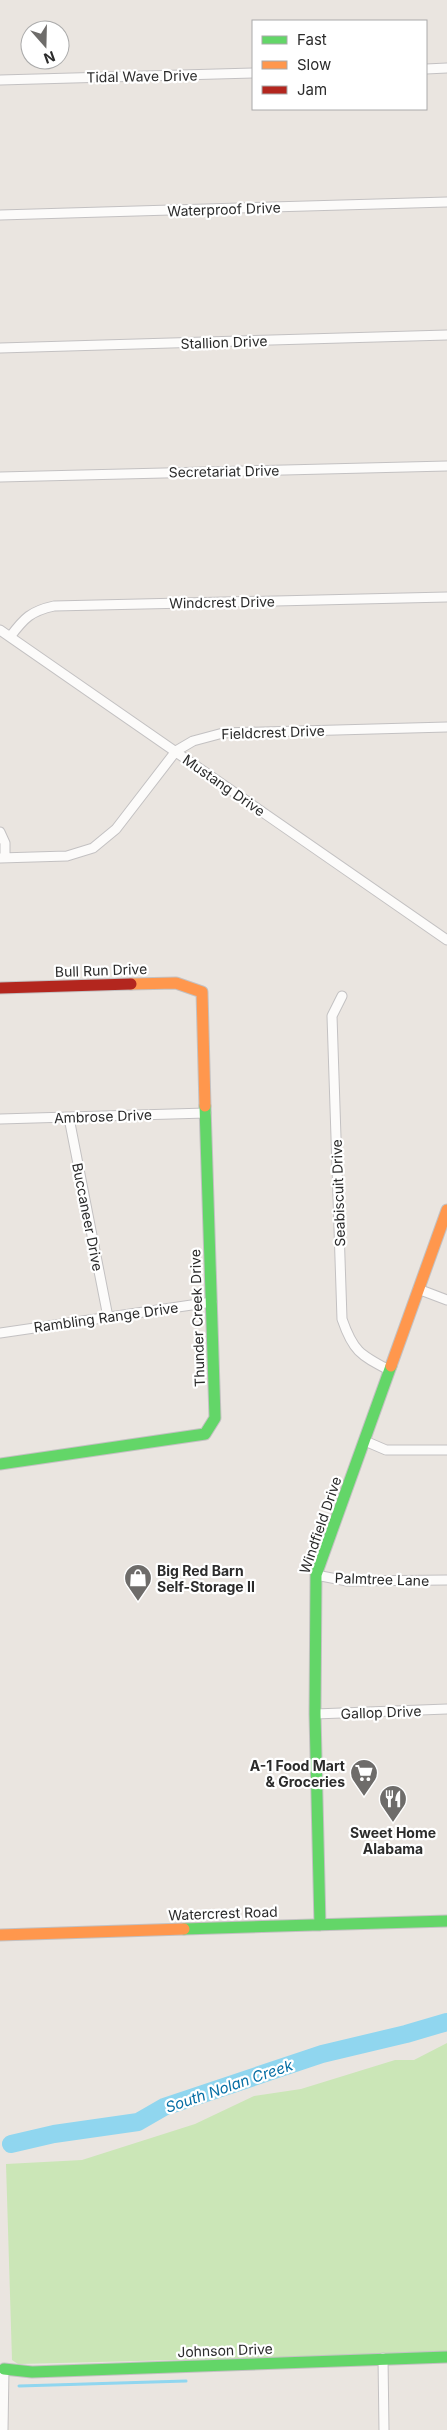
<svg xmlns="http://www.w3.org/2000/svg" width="447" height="2430" font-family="Inter,sans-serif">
<rect width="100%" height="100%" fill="#eae5e0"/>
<path fill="#cbe6b7" d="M447,2043v310l-429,11 -6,-4 -6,-196 76,-4 113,-36 59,-28 47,-7 94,-29h19z"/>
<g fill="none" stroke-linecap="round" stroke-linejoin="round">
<path stroke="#90d6ef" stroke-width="3" d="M19,2386l167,-5"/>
<path stroke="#90d6ef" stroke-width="18" d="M11,2144l43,-10 84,-12 26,-15 158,-53 84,-20 41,-12"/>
<defs>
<path id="street" d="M426,69l21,-1
M0,80l253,-7
M0,215l447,-13
M0,348l447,-13
M0,477l447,-11
M0,630l447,310
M10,637c14,-19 21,-26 44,-31l393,-9
M0,832l5,11v15
M0,858l67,-2 26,-8 23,-19 60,-78 17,-10 30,-8 224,-6
M342,996l-10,20 10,303c11,32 18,36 47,51
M69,1118l39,199
M0,1119l206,-6
M418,1289l29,11
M0,1333l212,-31
M365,1441l21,9h61
M316,1575l31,6 100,-1
M315,1714l132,-5
M383,2358l1,72
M3,2430l1,-61"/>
<path id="fast" d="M0,1464l205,-30 10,-16 -10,-312
M320,1925l-5,-211 1,-139 75,-209
M184,1929l263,-8
M4,2369l28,3 415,-15"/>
<path id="slow" d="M131,984l45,-1 26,9 3,114
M391,1366l56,-156
M0,1935l184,-6"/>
<path id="jam" d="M0,988l131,-4"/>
</defs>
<use href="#street" stroke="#c3c1c2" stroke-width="11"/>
<use href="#fast" stroke="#c3c1c2" stroke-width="13"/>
<use href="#slow" stroke="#c3c1c2" stroke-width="13"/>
<use href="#jam" stroke="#c3c1c2" stroke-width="13"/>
<use href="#street" stroke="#fcfbfa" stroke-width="9"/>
<use href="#fast" stroke="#63d668" stroke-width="11"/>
<use href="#slow" stroke="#ff974d" stroke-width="11"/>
<use href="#jam" stroke="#b3261e" stroke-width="11"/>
</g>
<defs>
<symbol id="shop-pin" viewBox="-11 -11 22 30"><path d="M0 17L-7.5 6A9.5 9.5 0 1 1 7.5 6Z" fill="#6e6c6a" stroke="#fff"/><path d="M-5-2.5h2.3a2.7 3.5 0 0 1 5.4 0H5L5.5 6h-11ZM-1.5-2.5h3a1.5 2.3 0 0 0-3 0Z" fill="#fff"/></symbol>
<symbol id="supermarket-pin" viewBox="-11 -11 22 30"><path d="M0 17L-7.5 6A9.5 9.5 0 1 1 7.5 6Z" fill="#6e6c6a" stroke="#fff"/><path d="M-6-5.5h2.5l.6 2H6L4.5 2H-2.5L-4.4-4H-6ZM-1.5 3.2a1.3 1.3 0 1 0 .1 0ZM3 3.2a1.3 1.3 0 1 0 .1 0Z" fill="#fff"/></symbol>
<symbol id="restaurant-pin" viewBox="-11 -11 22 30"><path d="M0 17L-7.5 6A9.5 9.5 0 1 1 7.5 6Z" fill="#6e6c6a" stroke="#fff"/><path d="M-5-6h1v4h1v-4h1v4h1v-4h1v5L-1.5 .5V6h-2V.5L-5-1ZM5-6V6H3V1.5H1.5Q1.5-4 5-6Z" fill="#fff"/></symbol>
</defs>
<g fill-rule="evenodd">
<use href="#shop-pin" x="122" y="1562" width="32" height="43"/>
<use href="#supermarket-pin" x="348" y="1757" width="32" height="43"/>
<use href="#restaurant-pin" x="377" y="1783" width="32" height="43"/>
</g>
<g text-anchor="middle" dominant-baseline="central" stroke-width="4.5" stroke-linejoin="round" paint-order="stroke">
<g font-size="14" fill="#2b2b2b" stroke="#fff">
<text transform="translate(142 76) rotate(-1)">Tidal Wave Drive</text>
<text transform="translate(224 209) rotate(-2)">Waterproof Drive</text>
<text transform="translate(224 342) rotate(-2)">Stallion Drive</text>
<text transform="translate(224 471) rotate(-1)">Secretariat Drive</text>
<text transform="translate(222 602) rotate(-1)">Windcrest Drive</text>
<text transform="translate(273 732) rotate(-2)">Fieldcrest Drive</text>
<text transform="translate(224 785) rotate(35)">Mustang Drive</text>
<text transform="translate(101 970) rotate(-2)">Bull Run Drive</text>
<text transform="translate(103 1116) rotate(-2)">Ambrose Drive</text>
<text transform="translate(338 1193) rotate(-92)">Seabiscuit Drive</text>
<text transform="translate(88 1217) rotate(79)">Buccaneer Drive</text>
<text transform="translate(106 1317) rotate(-8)">Rambling Range Drive</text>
<text transform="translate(197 1318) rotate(-92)">Thunder Creek Drive</text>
<text transform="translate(320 1525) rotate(-71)">Windfield Drive</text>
<text transform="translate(382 1579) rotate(2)">Palmtree Lane</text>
<text transform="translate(381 1712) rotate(-2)">Gallop Drive</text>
<text transform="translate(223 1913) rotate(-2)">Watercrest Road</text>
<text transform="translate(225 2350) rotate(-2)">Johnson Drive</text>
</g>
<g font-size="14" font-weight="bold" fill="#2b2b2b" stroke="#fff" text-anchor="start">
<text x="157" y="1570">Big Red Barn<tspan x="157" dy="16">Self-Storage II</tspan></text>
<text x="345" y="1765" text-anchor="end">A-1 Food Mart<tspan x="345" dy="16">&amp; Groceries</tspan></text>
<text x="393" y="1832" text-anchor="middle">Sweet Home<tspan x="393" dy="16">Alabama</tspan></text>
</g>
<g font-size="15" font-style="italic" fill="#066ea4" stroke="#fff">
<text transform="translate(229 2086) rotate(-19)">South Nolan Creek</text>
</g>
</g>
<rect x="252" y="20" width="175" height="90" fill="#ffffff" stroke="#aaaaaa"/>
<rect x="262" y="36" width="25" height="8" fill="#63d668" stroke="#aaaaaa"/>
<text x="297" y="45" font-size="15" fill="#2b2b2b">Fast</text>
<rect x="262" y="61" width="25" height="8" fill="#ff974d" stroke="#aaaaaa"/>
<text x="297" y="70" font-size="15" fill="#2b2b2b">Slow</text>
<rect x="262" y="86" width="25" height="8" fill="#b3261e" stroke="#aaaaaa"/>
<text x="297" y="95" font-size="15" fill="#2b2b2b">Jam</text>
<g transform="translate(45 45) rotate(160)"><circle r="24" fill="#ffffff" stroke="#aaaaaa"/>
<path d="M0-4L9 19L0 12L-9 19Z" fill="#6e6c6a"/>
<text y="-8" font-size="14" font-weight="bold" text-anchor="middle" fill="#2b2b2b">N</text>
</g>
</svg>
